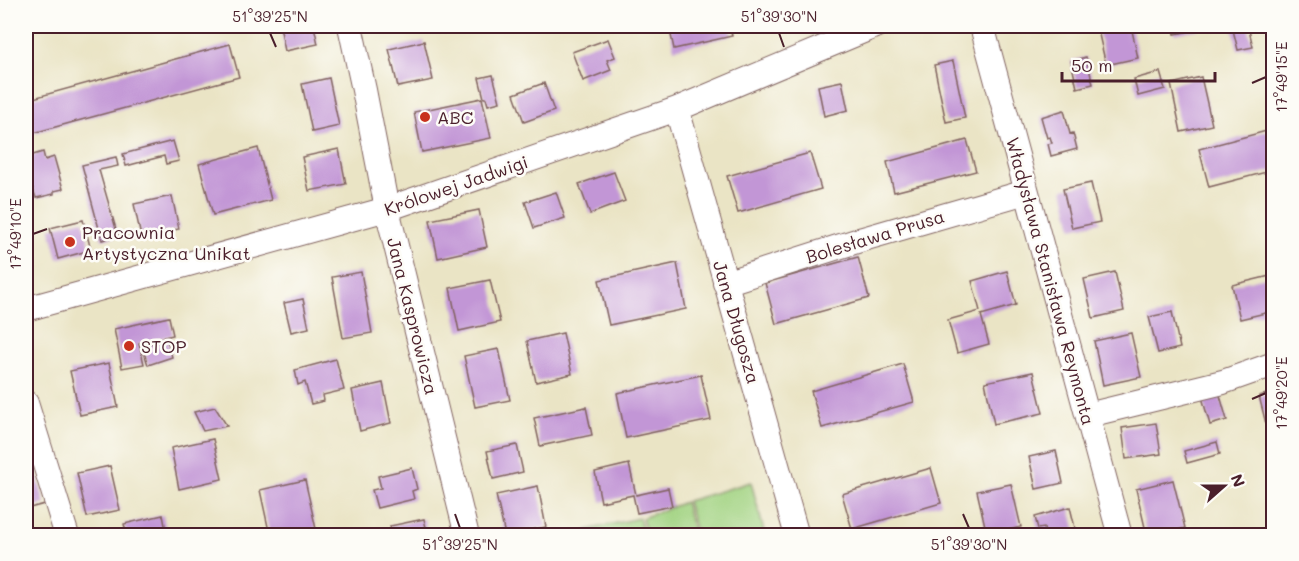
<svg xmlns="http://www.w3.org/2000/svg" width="1299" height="561" font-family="Mali,sans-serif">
<rect width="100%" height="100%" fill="#fdfcf7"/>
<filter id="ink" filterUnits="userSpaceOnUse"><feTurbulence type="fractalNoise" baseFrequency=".0167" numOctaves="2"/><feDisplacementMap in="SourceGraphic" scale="12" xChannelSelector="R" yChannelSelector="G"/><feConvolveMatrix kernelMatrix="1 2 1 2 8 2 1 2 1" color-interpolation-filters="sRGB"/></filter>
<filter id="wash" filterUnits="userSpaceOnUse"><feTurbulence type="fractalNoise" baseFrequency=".008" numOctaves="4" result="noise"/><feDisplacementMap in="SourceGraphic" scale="24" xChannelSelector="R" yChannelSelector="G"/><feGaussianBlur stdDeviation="1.35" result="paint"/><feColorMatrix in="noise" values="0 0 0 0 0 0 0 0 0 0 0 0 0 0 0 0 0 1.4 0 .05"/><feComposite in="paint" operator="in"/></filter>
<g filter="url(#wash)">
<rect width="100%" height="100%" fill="#eae4c5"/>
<path fill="#a2d382" stroke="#767956" stroke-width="1.5" d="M751,482l14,53h-68l-10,-34z
M685,502l9,33h-47l-5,-17z
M639,518l5,17h-55l-2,-5z"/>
<g id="blocks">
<path fill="#c296d6" d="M280,26h34l4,18 -33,7z
M669,26h61l2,10 -58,13z
M1097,26h34l7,32 -32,7z
M1173,26h25l1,3 -24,5z
M1232,26h16l5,21 -15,3z
M608,39l7,18 -8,3 4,10 -28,11 -11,-29z
M424,41l9,39 -35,7 -9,-38z
M230,44l9,33 -213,58v-35z
M1086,57l7,27 -16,4 -6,-27z
M953,61l12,57 -19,4 -12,-57z
M1160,72l5,17 -27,7 -4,-17z
M493,75l7,27 -12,3 -2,-7h-2l-5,-20z
M1201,77l11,48 -31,7 -10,-48z
M329,78l10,48 -27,6 -10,-48z
M842,81l6,29 -24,6 -6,-30z
M544,83l10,28 -30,11 -10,-28z
M482,98l9,40 -69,14 -8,-40z
M1064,110l6,24 3,-1 4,16 -26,7 -3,-12 4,-1 -2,-6 -3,1 -6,-21z
M1274,129v41l-65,17 -10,-38z
M967,140l9,31 -82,21 -7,-30z
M173,141l6,20 -13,3 -2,-8 -38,10 -3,-12z
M258,148l13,52 -58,15 -14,-51z
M339,149l7,35 -37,7 -7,-34z
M43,152l2,8 9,-3 9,32 -9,2v3l-18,4 -3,-9 -7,2v-34z
M810,153l11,36 -83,24 -11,-37z
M116,157l2,9 -19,4 19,66 -16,4 -20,-75z
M614,172l11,29 -35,13 -11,-30z
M1091,183l9,39 -28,6 -9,-39z
M556,192l9,26 -31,10 -9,-26z
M172,196l7,33 -38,8 -7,-33z
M479,210l8,37 -49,11 -8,-38z
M83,220l8,30 -33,9 -8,-31z
M858,257l11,41 -93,26 -11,-41z
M677,263l9,46 -77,16 -10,-45z
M1007,271l9,34 -35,10 8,29 -32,9 -9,-33 32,-9 -8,-30z
M361,272l11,61 -29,5 -11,-61z
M1115,272l9,39 -31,7 -9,-39z
M1274,275v36l-34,8 -8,-34z
M490,280l10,42 -41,9 -9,-43z
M303,299l6,29 -18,4 -7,-29z
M1172,312l8,36 -22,5 -9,-36z
M169,317l4,18 -34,8 5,21 -22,4 -8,-39z
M563,333l9,41 -36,8 -9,-41z
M1131,333l10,44 -38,8 -9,-44z
M167,339l5,18 -24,8 -6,-19z
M499,349l11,51 -35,7 -11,-51z
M336,359l8,31 -21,5 1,6 -13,3 -6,-22 -7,3 -3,-15z
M109,363l9,44 -38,8 -10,-44z
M903,364l11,38 -92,26 -11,-37z
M1033,372l10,41 -49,11 -9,-42z
M701,375l10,45 -85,18 -9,-45z
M383,383l8,40 -31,8 -8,-41z
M1219,392l8,28 -17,5 -8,-28z
M1274,392v35l-7,1 -8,-32z
M215,407l12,19 -24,5 -9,-19z
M586,407l6,28 -52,11 -6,-28z
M1156,423l5,31 -35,5 -4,-31z
M26,435l19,69 -19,5z
M213,439l9,40 -43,10 -8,-41z
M1217,442l3,12 -33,9 -3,-12z
M517,445l6,27 -30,7 -6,-28z
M1056,451l7,32 -27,6 -7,-32z
M629,464l7,31 32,-7 4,18 -35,7 -4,-18 -32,7 -6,-30z
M110,466l10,44 -33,7 -10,-44z
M412,468l5,21 -5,2 2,8 -37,9 -5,-18 9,-2 -3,-12z
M931,468l10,35 -89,26 -10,-35z
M305,480l11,49 -32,7h-14l-10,-46z
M1173,480l12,48 -29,8h-9l-11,-47z
M1011,484l10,43 -34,8 -10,-44z
M538,486l8,41 -41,8 -9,-40z
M1070,507l7,29h-32l-1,-8 -6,1 -3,-12z
M163,515l4,21h-40l-3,-12z
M424,519l4,17h-36l-2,-10z"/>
</g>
</g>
<g filter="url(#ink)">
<use href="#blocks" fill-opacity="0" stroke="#826461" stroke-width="1.5"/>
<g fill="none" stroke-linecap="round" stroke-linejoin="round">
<defs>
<path id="minor" d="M350,26l14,64 23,119 80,327
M982,26l138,510
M677,109l120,427
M725,283l138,-44 163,-47
M26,309l361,-100 290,-100 198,-83
M26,403l41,133
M1088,415l135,-33 51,-18"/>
</defs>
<use href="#minor" stroke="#826461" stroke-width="26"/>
<use href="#minor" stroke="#fff" stroke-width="24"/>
</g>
</g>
<path fill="none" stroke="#4a1f2b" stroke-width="2" d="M270,33l6,14M779,33l5,14M1252,83l14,-6M33,234l14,-5M1252,399l14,-6M455,514l5,14M963,514l6,14"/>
<g fill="#c8321e" stroke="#fdfcf7" stroke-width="2">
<circle cx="425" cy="117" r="6"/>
<circle cx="70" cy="242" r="6"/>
<circle cx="129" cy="346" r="6"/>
</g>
<g text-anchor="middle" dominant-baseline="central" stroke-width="5" stroke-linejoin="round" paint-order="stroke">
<g font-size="18" fill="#4a1f2b" stroke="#fdfcf7" text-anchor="start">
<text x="437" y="117">ABC</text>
<text x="82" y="232">Pracownia<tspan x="82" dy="21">Artystyczna Unikat</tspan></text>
<text x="141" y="346">STOP</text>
</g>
<g font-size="18" fill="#4a1f2b" stroke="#fdfcf7">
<text transform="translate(456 185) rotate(-19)">Królowej Jadwigi</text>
<text transform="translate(875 236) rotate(-17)">Bolesława Prusa</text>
<text transform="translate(1051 281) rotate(75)">Władysława Stanisława Reymonta</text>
<text transform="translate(413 316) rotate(76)">Jana Kasprowicza</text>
<text transform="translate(737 322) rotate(74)">Jana Długosza</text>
</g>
</g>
<rect width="1299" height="561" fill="none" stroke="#fdfcf7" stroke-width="66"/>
<g transform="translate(1224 486) rotate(69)" stroke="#fdfcf7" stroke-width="4.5" paint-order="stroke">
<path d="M0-4.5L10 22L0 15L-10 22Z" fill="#4a1f2b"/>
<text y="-9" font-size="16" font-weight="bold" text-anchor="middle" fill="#4a1f2b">N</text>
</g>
<path d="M1062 72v9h153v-9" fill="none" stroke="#4a1f2b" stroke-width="3"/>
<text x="1071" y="72" font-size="18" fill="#4a1f2b" stroke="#fdfcf7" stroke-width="4.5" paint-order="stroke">50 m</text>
<rect x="33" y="33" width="1233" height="495" fill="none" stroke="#4a1f2b" stroke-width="2"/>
<g font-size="15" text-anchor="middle" fill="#4a1f2b">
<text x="270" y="22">51°39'25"N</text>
<text x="779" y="22">51°39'30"N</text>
<text transform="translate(1282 77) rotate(-90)" y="5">17°49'15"E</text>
<text transform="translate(16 234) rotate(-90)" y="5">17°49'10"E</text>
<text transform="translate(1282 393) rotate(-90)" y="5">17°49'20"E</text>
<text x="460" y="550">51°39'25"N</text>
<text x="969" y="550">51°39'30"N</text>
</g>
</svg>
